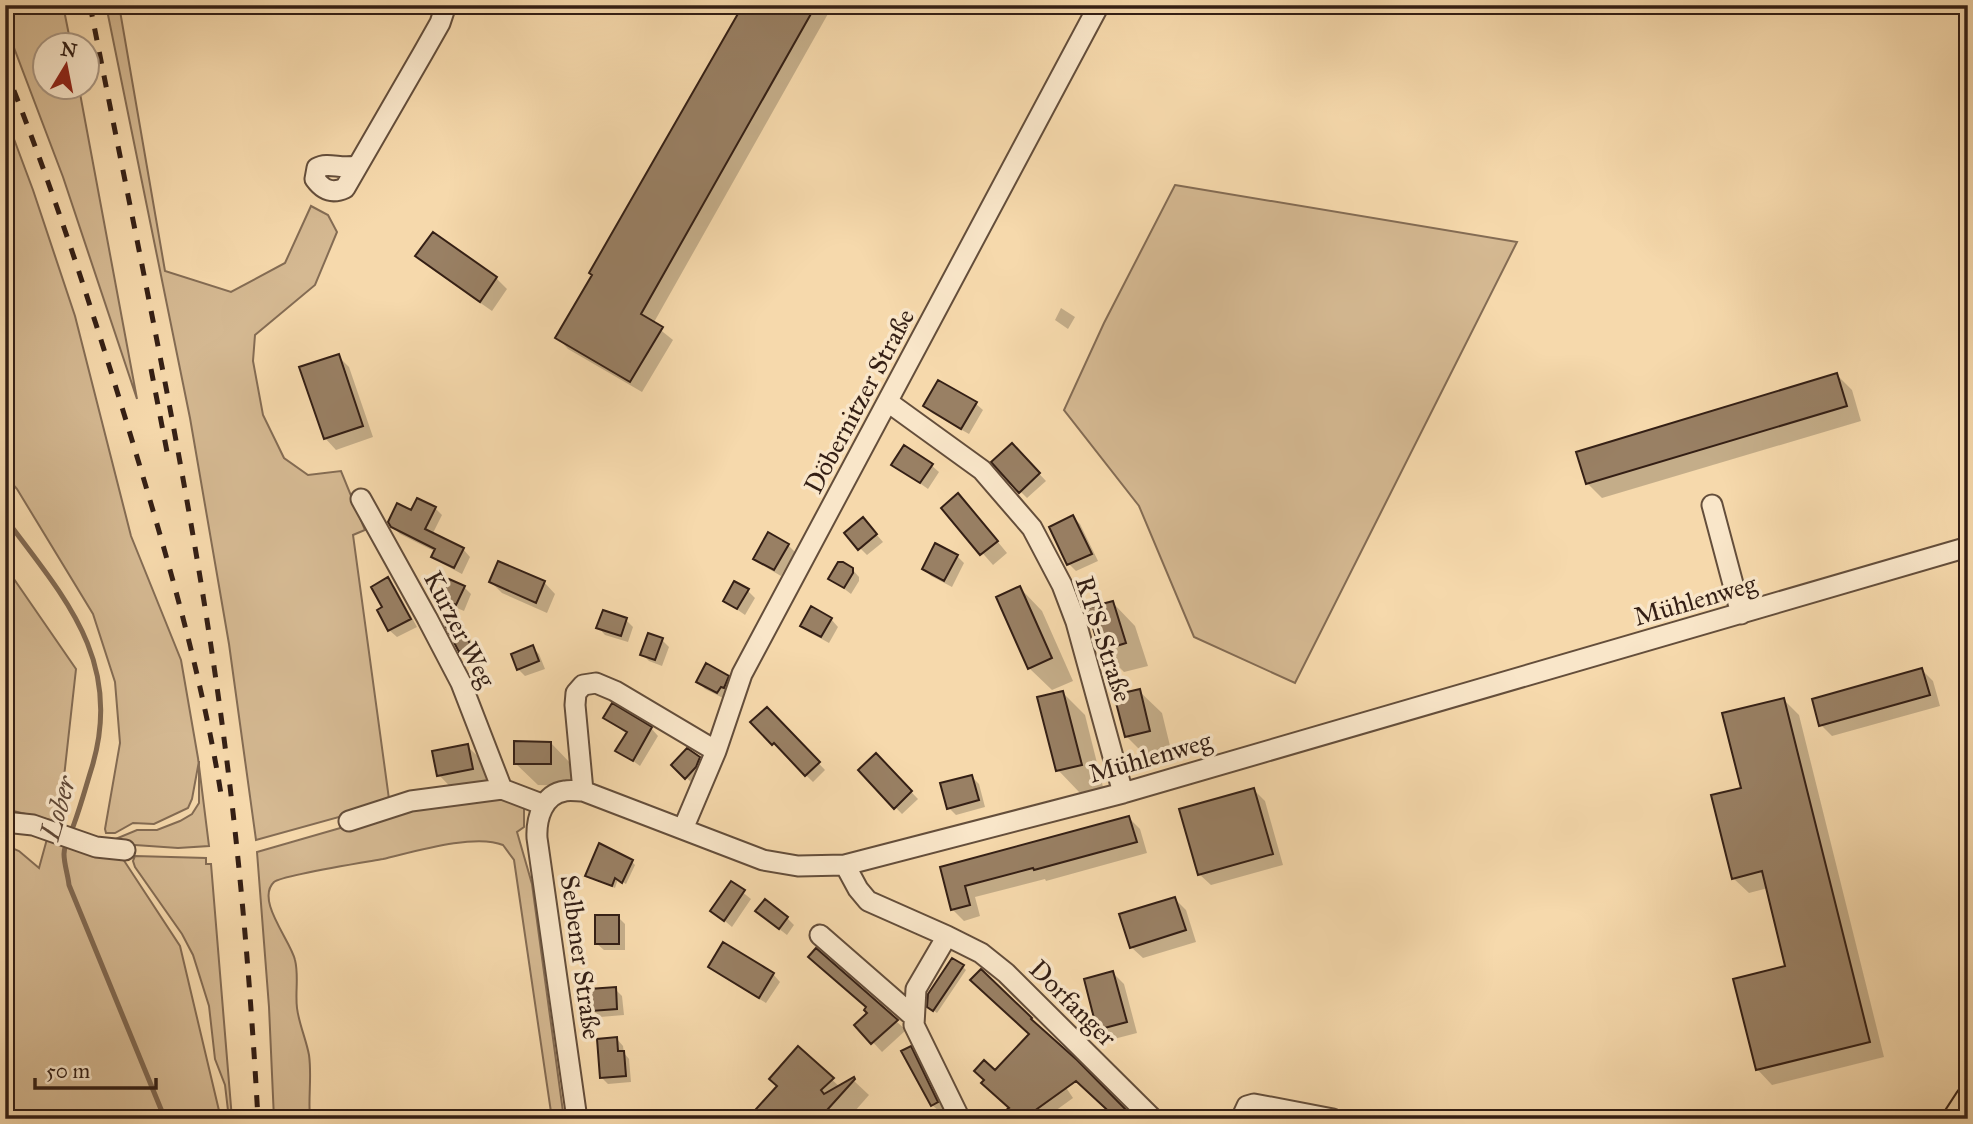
<svg xmlns="http://www.w3.org/2000/svg" width="1973" height="1124" font-family="'IM FELL Great Primer',serif">
<rect width="100%" height="100%" fill="#f6d9ac"/>
<filter id="stains"><feTurbulence type="fractalNoise" baseFrequency=".00286" numOctaves="4"/><feColorMatrix values="0 0 0 0 .2 0 0 0 0 .09 0 0 0 0 .02 0 0 0 .5 -.17"/></filter>
<radialGradient id="worn" r=".72"><stop offset=".6" stop-color="#630" stop-opacity="0"/><stop offset="1" stop-color="#630" stop-opacity=".3"/></radialGradient>
<path fill="#d5b992" stroke="#846c54" stroke-width="2" d="M5,5h58l8,40 -25,1v42h33l58,311 -74,-222 -58,-153z
M106,5h13l46,266 66,21 54,-29 26,-57 17,9 9,17 -22,53 -60,50 -2,26 10,54 21,43 24,17 33,-4 24,59 -12,5 36,264 -3,5 -130,36 -27,-196 -39,-226z
M5,115l28,75 42,126 56,220 50,124 17,98 11,88 -31,2 -72,-5 31,-13h20l23,-9 12,-7 7,-11v-42l-7,38 -4,9 -34,16 -21,-1 -18,10h-9l-1,-4 15,-86 -5,-61 -22,-68 -76,-125 -12,-14z
M1175,185l342,57 -222,441 -101,-46 -55,-131 -75,-96 40,-87z
M5,566l71,103 -17,153 -54,-13z
M495,795l25,7 4,7v18l-7,5 15,52 32,235h-12l-38,-259 -11,-15c-28,-12 -90,7 -120,14 -17,3 -101,16 -109,23 -19,18 17,59 21,78 4,16 0,32 2,48 2,16 9,31 12,47 3,21 -1,43 1,64h-36l-5,-112 -12,-155 118,-34z
M47,839l76,20 57,87 41,173h-216v-274l14,6 20,17z
M135,856l71,2v6h5l21,255h-3l-4,-34 -10,-26 -6,-53 -16,-51 -11,-21 -47,-67 -2,-6z"/>
<path fill="#0003" d="M745,5h88l-180,319 20,16 -31,52 -74,-43 -11,-12z
M433,234l63,44 11,11 -15,22 -63,-44 -11,-11z
M1061,308l14,9 -7,12 -13,-9z
M338,356l11,11 24,70 -37,13 -11,-12z
M1837,375l15,15 9,31 -259,77 -15,-15z
M975,403l8,7 -14,24 -37,-21 -7,-7z
M1012,445l34,36 -19,17 -7,-7z
M893,464l38,1 8,7 -11,17z
M969,507l38,46 -14,12 -50,-57z
M435,508l7,7 -10,20 31,14 7,8 -8,17 -21,-11 -7,-7 2,-4 -36,-18 -8,-8 20,-14z
M1073,517l7,7 18,37 -22,10 -7,-7 -18,-37z
M870,527l13,15 -16,13 -7,-7z
M788,545l7,7 -14,24 -19,-11 -7,-7z
M957,556l7,7 -12,24 -21,-11 -7,-7z
M852,569l7,8v4l-8,13 -21,-16z
M388,579l7,8 22,40 -20,10 -8,-7 -4,-22z
M491,582h53l11,12 -8,19 -45,-20z
M464,587l7,7 -7,17 -14,-6 -7,-7z
M1020,588l22,23 31,70 -21,9 -23,-22z
M748,591l7,7 -10,17 -20,-14z
M1113,603l22,23 13,40 -24,6 -22,-22z
M812,608l19,11 7,8 -9,16 -20,-11 -7,-7z
M457,619l7,7 13,27 -10,5 -7,-7z
M626,620l7,7 -5,15 -23,-7 -7,-8z
M662,640l7,7 -7,19 -13,-5 -7,-7z
M532,647l7,7 6,15 -20,7 -7,-7z
M1922,670l11,11 7,25 -108,30 -11,-11z
M728,677l7,7 -10,15 -20,-10 -7,-7z
M1139,691l23,22 10,41 -23,5 -23,-23z
M1063,693l22,22 18,72 -23,6 -22,-23z
M1784,700l15,15 85,342 -112,28 -15,-16 30,-102 -19,-79 -19,5 -16,-15 10,-89z
M767,709l58,61 -12,12 -60,-59z
M605,718l46,10 7,8 -18,30 -22,-16 9,-16z
M551,743l22,23v20l-35,-1 -23,-22z
M467,746l23,22 4,23 -33,7 -22,-23z
M876,755l42,44 -16,15 -42,-43z
M699,759l7,7 -13,18 -20,-19z
M972,777l7,7 6,23 -29,8 -7,-7z
M1254,790l11,11 18,64 -72,20 -12,-11z
M1129,818l11,11 7,24 -101,28 -1,-2 -70,18 5,19 -16,5 -12,-12 -10,-41z
M632,862l3,3 -9,19 -8,-5 -3,9 -28,-12z
M731,883l20,16 -19,28 -19,-16z
M1175,899l11,11 10,32 -53,16 -12,-11z
M618,917l7,7v26h-21l-8,-7z
M765,918h22l7,7 -7,10z
M816,950l90,80 -24,22 -25,-27 13,-11 -2,-6z
M710,966l63,8 7,8 -14,21 -49,-30z
M963,967l3,3 -29,43 -4,-3z
M1113,973l11,11 13,49 -27,7 -11,-11z
M615,989l7,7 2,19 -24,2 -7,-7z
M1031,1035l33,32 -7,7 16,24 -29,21h-30l-19,-47z
M617,1039l6,7 1,7 5,6 2,23 -23,2 -6,-6z
M910,1048l7,7 27,54 -4,3 -8,-7z
M798,1049l42,38 13,-7 16,15 -21,24h-90l21,-33z"/>
<g fill="none" stroke-linecap="round" stroke-linejoin="round">
<path stroke="#816951" stroke-width="5" d="M5,518c59,79 119,143 87,249 -6,19 -11,38 -18,57 -3,9 -10,20 -10,30 0,10 4,21 5,31l96,234"/>
</g>
<path fill="#998064" stroke="#341f15" stroke-width="2" d="M743,5h73l-175,309 22,13 -33,55 -75,-44 37,-63 -3,-2z
M433,232l64,45 -17,25 -65,-46z
M339,354l24,72 -39,13 -25,-72z
M1837,373l10,33 -261,78 -10,-32z
M938,380l39,22 -16,27 -38,-23z
M1012,443l28,30 -21,20 -28,-31z
M904,445l29,19 -13,19 -29,-18z
M958,493l40,48 -18,14 -39,-47z
M417,498l19,9 -11,22 39,19 -10,20 -23,-11 4,-8 -44,-22 -3,-5 9,-19 14,7z
M1073,515l19,39 -25,11 -18,-38z
M863,517l14,17 -19,16 -14,-17z
M768,532l21,12 -15,26 -21,-11z
M935,543l23,12 -14,26 -22,-12z
M498,561l47,20 -9,22 -47,-21z
M838,562h5l10,6v5l-9,15 -16,-9z
M388,577l23,42 -23,12 -11,-21 5,-3 -11,-20z
M449,579l16,7 -9,19 -15,-6z
M734,581l15,8 -12,20 -14,-8z
M1020,586l32,72 -24,11 -32,-72z
M1113,601l13,42 -26,8 -13,-43z
M811,606l21,12 -11,19 -21,-11z
M603,610l24,8 -6,18 -25,-8z
M457,617l14,29 -12,6 -15,-29z
M648,633l15,5 -8,22 -15,-5z
M533,645l6,16 -22,9 -6,-16z
M706,663l23,13 -5,12 -3,-1 -4,6 -21,-11z
M1922,668l8,27 -111,31 -7,-27z
M1140,689l10,42 -25,6 -11,-42z
M1063,691l19,74 -26,6 -19,-74z
M1784,698l86,344 -114,28 -23,-91 52,-13 -23,-95 -30,8 -21,-84 30,-7 -19,-75z
M612,703l40,24 -19,34 -18,-10 12,-19 -24,-14z
M767,707l53,55 -15,14 -31,-33 -2,2 -22,-23z
M514,741l37,1v22h-37z
M468,744l5,25 -36,7 -5,-25z
M687,748l13,9 -4,10 -11,12 -14,-14z
M876,753l36,38 -18,18 -36,-39z
M972,775l7,25 -32,9 -7,-26z
M1254,788l19,66 -75,21 -19,-66z
M1129,816l8,26 -103,28 -1,-2 -68,18 5,19 -19,5 -11,-43z
M599,843l34,17 -11,23 -7,-5 -3,8 -27,-10z
M731,881l14,9 -21,31 -14,-10z
M1175,897l11,33 -56,18 -11,-34z
M765,899l23,18 -9,12 -24,-18z
M595,915h24v29h-24z
M723,942l51,31 -15,25 -51,-31z
M816,948l82,72 -27,24 -17,-19 13,-12 -3,-3 2,-3 -58,-50z
M952,958l12,7 -31,46 -6,-4 1,-13z
M981,969l51,49 -1,1 46,41 58,59h-18l-41,-38 -53,38h-11l-6,-9 3,-2 -28,-25 3,-3 -10,-9 10,-11 11,10 34,-36 -59,-54z
M1113,971l14,51 -30,8 -13,-51z
M616,987l1,22 -26,2 -2,-22z
M617,1037l1,14h6l2,25 -26,2 -3,-39z
M798,1046l36,32 -13,12 3,4 30,-17 1,2 -36,40h-72l30,-33 -8,-7z
M911,1046l27,56 -7,4 -30,-55z"/>
<g fill="none" stroke-linecap="round" stroke-linejoin="round">
<defs>
<path id="minor" d="M358,165c-15,6 -29,-4 -41,3l-2,11c8,11 17,15 30,9l78,-135 17,-30 6,-18
M888,402l94,68 50,58 30,57 14,37 47,171
M361,499l66,119 34,65 41,106
M1712,505l29,109
M583,791l-8,-86 1,-12 7,-8 13,-2 19,8 101,60
M349,821l62,-20 91,-12 42,16
M5,822l28,3 63,22 29,3
M683,829l33,-78 26,-77 357,-669
M845,865l13,24 10,12 79,35 34,17 25,20 147,146
M820,935l94,82
M947,936l-31,53 -2,36 46,94
M577,1119l-40,-281c-1,-19 6,-44 28,-47 5,-1 12,0 18,0l180,69 35,6 47,-1 278,-72 845,-246
M1241,1119l6,-13 7,-2 79,15"/>
<path id="major" d="M1955,1119l13,-20"/>
</defs>
<use href="#minor" stroke="#644e3b" stroke-width="23"/>
<use href="#major" stroke="#341f15" stroke-width="28"/>
<use href="#minor" stroke="#f9e6c9" stroke-width="19"/>
<use href="#major" stroke="#f6d9ac" stroke-width="24"/>
<path stroke="#341f15" stroke-width="5" stroke-dasharray="12 12" stroke-linecap="butt" d="M90,5c48,246 103,492 135,741 16,124 26,248 33,373
M5,68c50,125 91,253 130,382 34,113 67,227 86,344
M151,369l18,93"/>
</g>
<g text-anchor="middle" dominant-baseline="central" stroke-width="7" stroke-linejoin="round" paint-order="stroke">
<g font-size="26" fill="#341f15" stroke="#f9e6c9">
<text transform="translate(859 401) rotate(-62)">Döbernitzer Straße</text>
<text transform="translate(1695 600) rotate(-16)">Mühlenweg</text>
<text transform="translate(460 629) rotate(63)">Kurzer Weg</text>
<text transform="translate(1104 639) rotate(72)">RTS-Straße</text>
<text transform="translate(1150 757) rotate(-16)">Mühlenweg</text>
<text transform="translate(581 957) rotate(82)">Selbener Straße</text>
<text transform="translate(1073 1003) rotate(45)">Dorfanger</text>
</g>
<g font-size="28" font-style="italic" fill="#614a38" stroke="#f9e6c9">
<text transform="translate(58 808) rotate(-74)">Lober</text>
</g>
</g>
<rect width="1973" height="1124" fill="none" stroke="#f6d9ac" stroke-width="28"/>
<rect x="7" y="7" width="1959" height="1110" fill="none" stroke="#341f15" stroke-width="3.5"/>
<rect x="14" y="14" width="1945" height="1096" fill="none" stroke="#341f15" stroke-width="2"/>
<g transform="translate(66 66) rotate(10)"><circle r="33" fill="#f9e6c9" stroke="#aa9681" stroke-width="2"/>
<path d="M0-5L12 26L0 18L-12 26Z" fill="#8f2418"/>
<text y="-10" font-size="19" font-weight="bold" text-anchor="middle" fill="#341f15">N</text>
</g>
<path d="M35 1078v10h121v-10" fill="none" stroke="#341f15" stroke-width="3.5"/>
<text x="46" y="1078" font-size="21" fill="#341f15" stroke="#f9e6c9" stroke-width="5" paint-order="stroke">50 m</text>
<rect width="100%" height="100%" filter="url(#stains)"/>
<rect width="100%" height="100%" fill="url(#worn)"/>
</svg>
